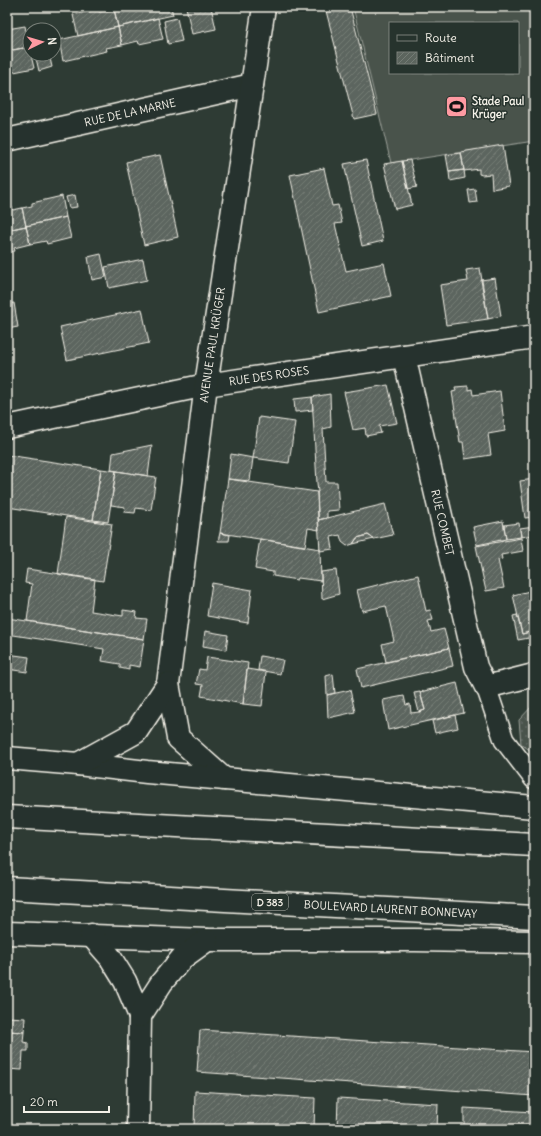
<svg xmlns="http://www.w3.org/2000/svg" width="541" height="1136" font-family="Delius,sans-serif">
<defs>
<pattern id="park-dots" width="8" height="8" patternUnits="userSpaceOnUse"><rect width="8" height="8" fill="#48524c"/><path d="M2 2h.1M6 6h.1" fill="none" stroke="#636b66" stroke-width="1.8" stroke-linecap="round"/></pattern>
<pattern id="building-hatch" width="6" height="6" patternUnits="userSpaceOnUse"><rect width="6" height="6" fill="#5c655e"/><path d="M-1 1l2-2M0 6l6-6M5 7l2-2" fill="none" stroke="#747c75"/></pattern>
</defs>
<rect width="100%" height="100%" fill="#2e3b34"/>
<filter id="ink" filterUnits="userSpaceOnUse"><feTurbulence type="fractalNoise" baseFrequency=".025" numOctaves="2"/><feDisplacementMap in="SourceGraphic" scale="8" xChannelSelector="R" yChannelSelector="G"/><feConvolveMatrix kernelMatrix="1 2 1 2 8 2 1 2 1" color-interpolation-filters="sRGB"/></filter>
<g filter="url(#ink)">
<path fill="url(#park-dots)" stroke="#9ea29a" d="M534,704v49l-13,-9 -2,-24z"/>
<path fill="#48524c" stroke="#9ea29a" fill-rule="evenodd" d="M353,7h181v134l-143,22zM390,23h128v50h-128z"/>
<path fill="url(#building-hatch)" stroke="#f4f1e8" d="M122,7h49l2,8 -55,12 -4,-18z
M186,7h25l5,22 -24,5z
M325,7h25l27,107 -23,5z
M98,9l1,3 15,-3 4,18 -40,9 -5,-21z
M158,18l5,21 -24,5 -1,-3 -16,4 -4,-18z
M177,18l5,23 -14,3 -4,-23z
M25,26l4,21 -22,4v-22z
M118,27l4,18 -16,3 1,3 -44,10 -4,-21z
M29,47l5,21 -25,5 -1,-3h-1v-19z
M35,54h14l3,13 -13,4z
M503,145l6,41 -17,3 -1,-15 -9,1 -3,-1v-5l-15,2 -3,-19z
M461,153l3,17 -15,2 -3,-17z
M160,155l18,82 -34,8 -18,-83z
M366,160l17,81 -21,5 -18,-82z
M410,160l7,27 -9,2 -6,-28z
M402,161l10,44 -17,4 -11,-45z
M324,168l8,38 6,-1 4,18 -7,1 11,47 38,-8 7,33 -72,16 -29,-137z
M464,170l1,8 -15,3 -1,-9z
M475,189l2,13 -7,1 -2,-13z
M75,195l2,12 -8,1 -3,-11z
M62,196l4,21 -40,9 -4,-18 10,-2v-3z
M12,207l1,3 9,-2 4,18 -19,4v-22z
M66,217l5,21 -24,6 -1,-3 -16,3 -4,-18z
M26,226l4,18 -16,4 1,3 -8,2v-23z
M101,254l5,23 -14,3 -4,-23z
M143,259l4,21 -38,8 -4,-21z
M480,268l8,51 -42,6 -6,-40 28,-4 -2,-11z
M495,278l6,38 -13,3 -7,-39z
M14,303l4,24 -11,2v-25z
M142,309l7,34 -82,17 -7,-33z
M388,385l9,38 -18,3 2,7 -15,3 -1,-8 -12,2 -9,-38z
M468,386v4l4,-1 1,6 27,-4 5,40 -17,3 3,21 -26,4 -2,-17h-3l-8,-50 4,-1 -1,-4z
M330,394l1,33 -8,2 3,53h11l2,28 -12,1v7l-9,2 -1,-28h1l-1,-9 -5,-86z
M312,397l1,13 -18,2 -1,-13z
M259,417l36,5 -6,41 -36,-5 -3,23 -22,-2 3,-25 22,4z
M152,445l-4,31 -37,-6 2,-17z
M7,455l94,14 -8,51 -86,-13z
M101,469l15,2 -8,51 -15,-2z
M116,471l40,6 -5,33 -15,-2 -1,5 -11,-1 1,-5 -14,-2z
M228,479l89,13 2,38 -11,-2 -3,18 -85,-13z
M534,479v38l-9,1 -5,-37z
M385,504l8,31 -19,4 -6,-4 -11,3 -4,6 -6,2 -5,-4 -2,-7 -9,2 2,12 -13,2 -2,-31z
M66,517l46,7 -9,57 -45,-7z
M503,521l3,18 -29,6 -4,-18z
M519,523l2,14 -15,2 -2,-14z
M534,526v9l-13,2 -1,-9z
M220,533l10,2 -1,6h-11z
M368,535l6,4 -21,5 4,-6z
M521,538l2,13 -22,4 1,4 -4,1 6,28 -18,3 -10,-45z
M260,539l60,10 1,32 -23,-3 -1,2 -24,-4v-4l-18,-3z
M27,569l68,10 -4,32 32,5v-6l14,2 -1,6 11,1 -3,20 -117,-18 5,-37 -7,-1z
M336,570l3,24 -17,5 -1,-27z
M418,575l8,36 4,-1 3,10 -5,1 3,11 13,-3 5,19 -63,14 -4,-18 12,-3 -8,-35 -24,5 -5,-21z
M212,583l40,7 -4,33 -41,-7z
M534,590v41l-12,3 -9,-39z
M517,615l5,19 12,-3v6l-16,3 -5,-24z
M7,618l137,21 -4,28 -11,-2v5l-9,-2v-4l-18,-3 2,-12 -97,-15z
M205,631l23,4 -2,15 -23,-4z
M449,648l4,18 -92,22 -4,-19z
M7,654l22,3 -2,15 -20,-3z
M260,656l23,4 -3,14 -22,-4z
M207,657l41,6 -5,41 -42,-8 2,-11 -7,-1 3,-15 6,1z
M247,669l19,3 -4,34 -19,-2z
M333,674l2,19 -8,2 -1,-19z
M457,683l7,30 -76,17 -5,-30 21,-4 2,9 4,-1 1,9 8,-1 6,-2 -5,-18z
M350,690l5,22 -27,6 -1,-23z
M420,692l5,18 -6,2 -5,-19z
M455,715l3,13 -23,5 -3,-12z
M7,1017l18,1 -1,14 -17,-1z
M200,1030l334,22v44l-337,-24z
M7,1031l17,1 -1,10 5,1v8h-5l-1,19 -15,-1z
M195,1091l120,7 -1,31h-120z
M338,1098l100,6 -1,25h-100z
M464,1108l70,4v17h-70z"/>
<g fill="none" stroke-linecap="round" stroke-linejoin="round">
<defs>
<path id="pedestrian" d="M486,687l18,53 30,39"/>
<g id="minor">
<path id="s1" d="M7,140l245,-55"/>
<path id="s2" d="M404,356l72,311 10,20 48,-12"/>
<path id="s3" d="M7,427l199,-42 328,-48"/>
<path id="s4" d="M168,684l38,-299 58,-378"/>
<path d="M138,1129l2,-113"/>
</g>
<g id="trunk">
<path d="M168,684l10,54 46,41"/>
<path d="M7,758l71,6 69,8 387,35"/>
<path d="M78,764l58,-32 32,-48"/>
<path d="M7,817l527,28"/>
<path id="s5" d="M7,888l527,29"/>
<path d="M7,933l200,7h208l119,2"/>
<path d="M91,935l19,22 15,24 15,35"/>
<path d="M140,1016l22,-34 20,-24 25,-18"/>
</g>
</defs>
<use href="#pedestrian" stroke="#f4f1e8" stroke-width="22"/>
<use href="#minor" stroke="#f4f1e8" stroke-width="25"/>
<use href="#trunk" stroke="#f4f1e8" stroke-width="25"/>
<use href="#pedestrian" stroke="#26332d" stroke-width="19"/>
<use href="#minor" stroke="#26332d" stroke-width="22"/>
<use href="#trunk" stroke="#26332d" stroke-width="22"/>
</g>
</g>
<defs>
<symbol id="stadium-square" viewBox="-11 -11 22 22"><rect x="-9" y="-9" width="18" height="18" rx="4" fill="#ff9aa2" stroke="#26332d"/><path d="M0-5a6.5 5 0 1 0 0 10a6.5 5 0 1 0 0-10ZM-3.5-1.8h7v3.6h-7Z" fill="#111"/></symbol>
</defs>
<g fill-rule="evenodd">
<use href="#stadium-square" x="444" y="94" width="25" height="25"/>
</g>
<g text-anchor="middle" dominant-baseline="central" stroke-width="3" stroke-linejoin="round" paint-order="stroke">
<rect fill="#26332d" stroke="#b6b8b0" stroke-width="1" x="252" y="894" width="36" height="16" rx="3"/>
<g font-size="10" font-weight="bold" fill="#f4f1e8">
<text x="270" y="902">D 383</text>
</g>
<g font-size="11" font-weight="bold" fill="#f4f1e8" stroke="#26332d" text-anchor="start">
<text x="472" y="101">Stade Paul<tspan x="472" dy="13">Krüger</tspan></text>
</g>
<g font-size="11" fill="#f4f1e8" stroke="#26332d">
<text stroke="none"><textPath href="#s1" startOffset="126">RUE DE LA MARNE</textPath></text>
<text stroke="none"><textPath href="#s4" startOffset="342">AVENUE PAUL KRÜGER</textPath></text>
<text stroke="none"><textPath href="#s3" startOffset="267">RUE DES ROSES</textPath></text>
<text stroke="none"><textPath href="#s2" startOffset="171">RUE COMBET</textPath></text>
<text stroke="none"><textPath href="#s5" startOffset="384">BOULEVARD LAURENT BONNEVAY</textPath></text>
</g>
</g>
<rect width="541" height="1136" fill="none" stroke="#26332d" stroke-width="24"/>
<rect x="12" y="12" width="517" height="1112" fill="none" stroke="#f4f1e8" stroke-width="1.5" filter="url(#ink)"/>
<rect x="389" y="22" width="130" height="52" fill="#26332d" stroke="#787f78"/>
<rect x="397" y="35" width="20" height="6" fill="#26332d" stroke="#787f78"/>
<text x="425" y="42" font-size="12" fill="#f4f1e8">Route</text>
<rect x="397" y="52" width="20" height="12" fill="url(#building-hatch)" stroke="#787f78"/>
<text x="425" y="62" font-size="12" fill="#f4f1e8">Bâtiment</text>
<g transform="translate(42 42) rotate(85)"><circle r="19" fill="#26332d" stroke="#787f78"/>
<path d="M0-3L7 15L0 10L-7 15Z" fill="#ff9aa2"/>
<text y="-6" font-size="11" font-weight="bold" text-anchor="middle" fill="#f4f1e8">N</text>
</g>
<path d="M24 1106v6h85v-6" fill="none" stroke="#f4f1e8" stroke-width="2"/>
<text x="30" y="1106" font-size="12" fill="#f4f1e8" stroke="#26332d" stroke-width="3" paint-order="stroke">20 m</text>
</svg>
